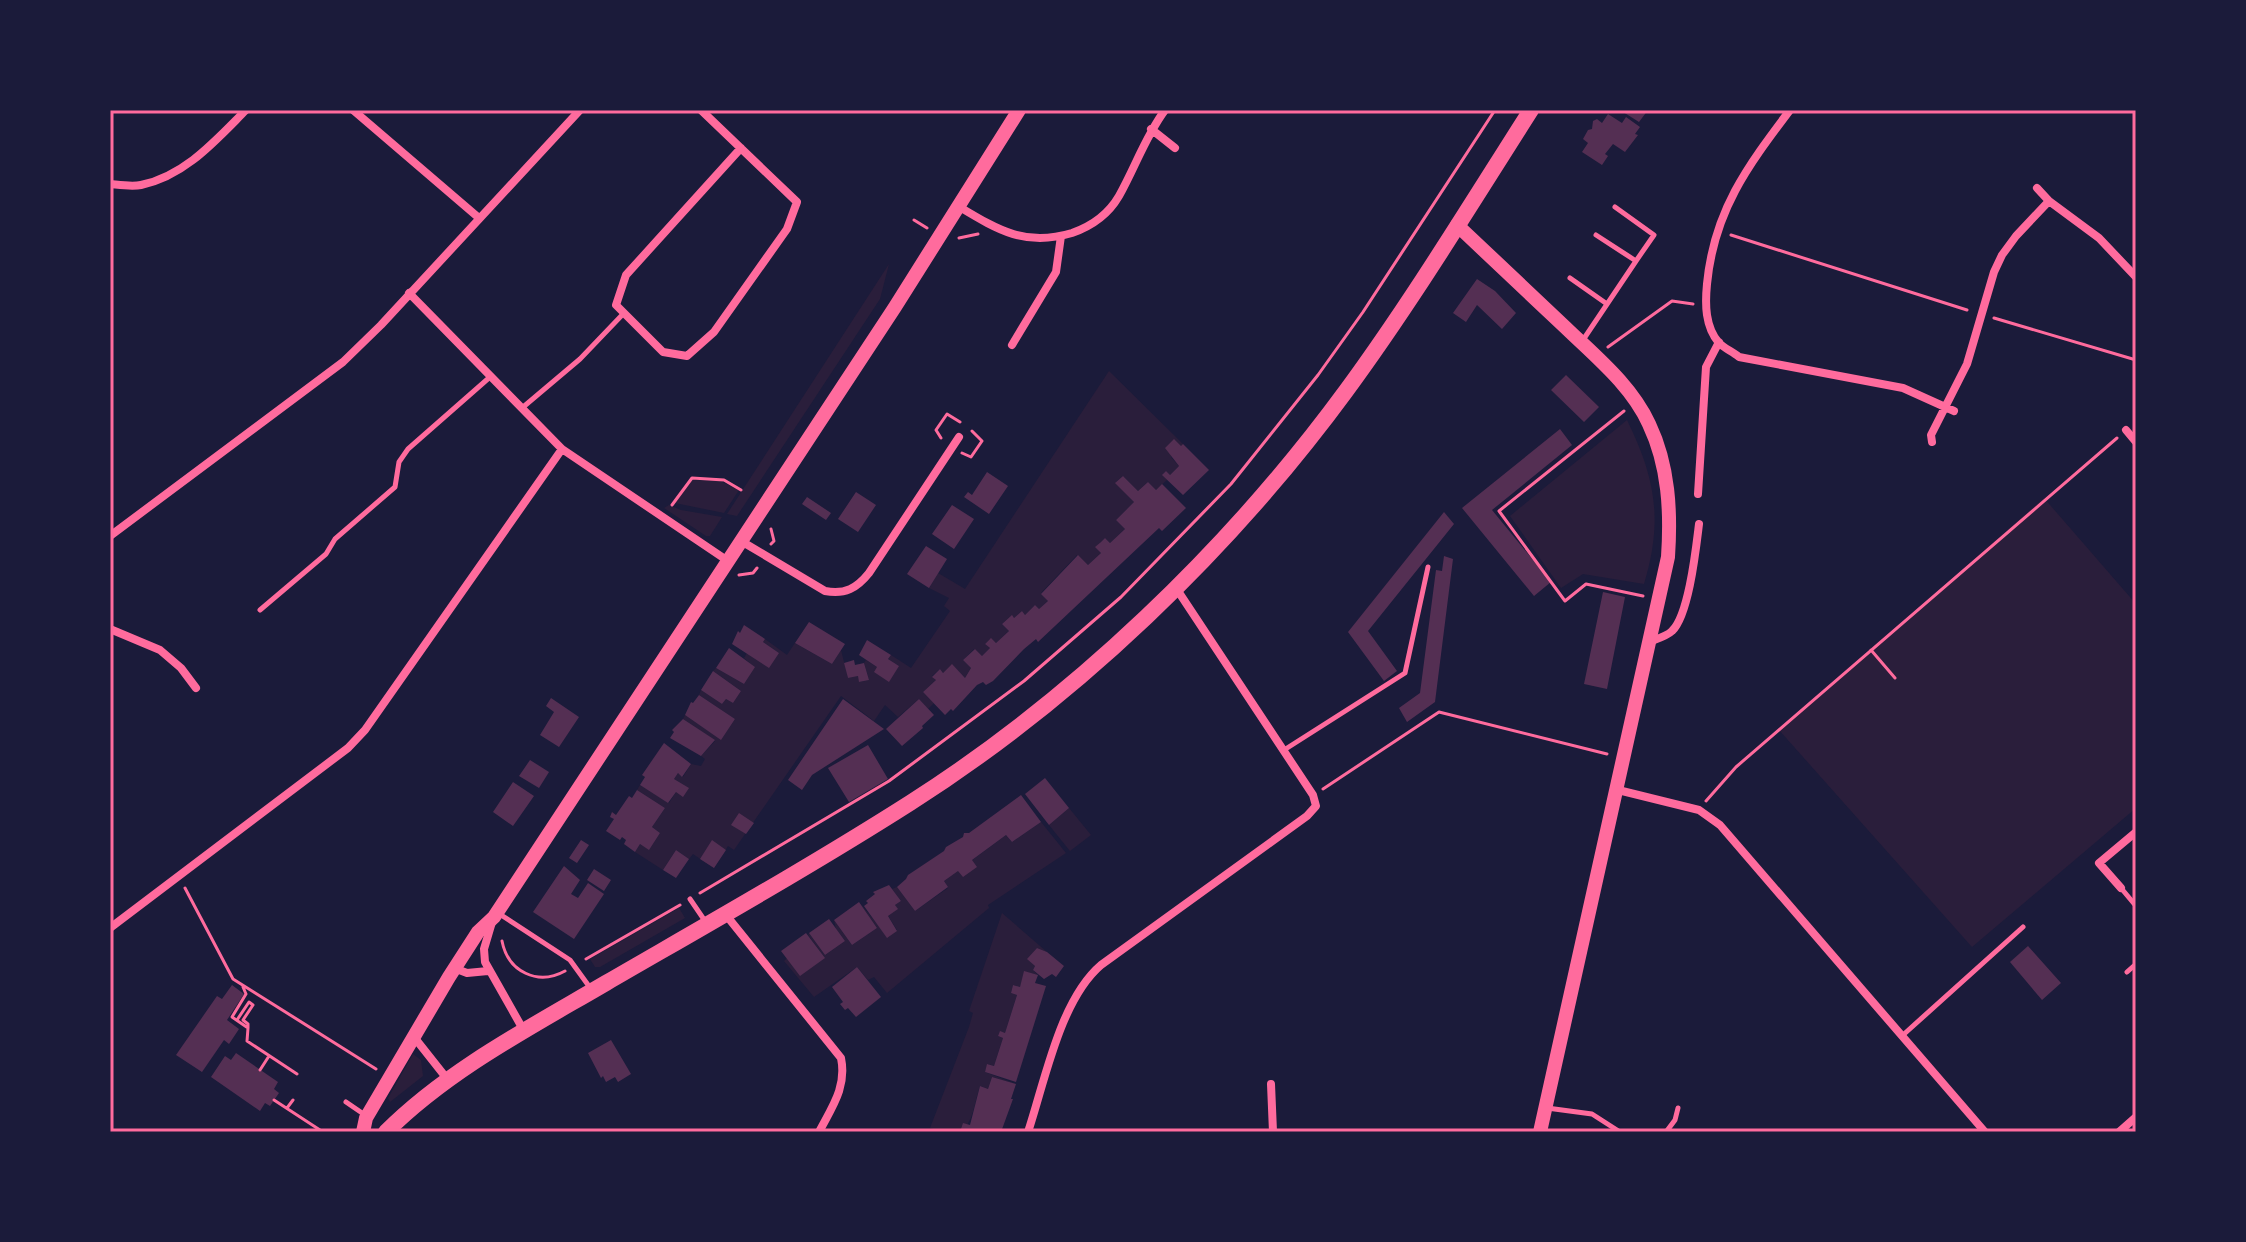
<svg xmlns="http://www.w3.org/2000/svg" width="2246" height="1242" font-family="Figtree,sans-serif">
<rect width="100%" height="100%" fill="#1b1b3a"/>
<path fill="#2a1e3b" d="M889,264l-9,35 -143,217 -10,-2z
M1109,371l74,73 -12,13 8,9 -9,9 -4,-4 -3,3 4,6 -11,10 -8,-8 -10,9 -15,-15 -7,6 18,20 -18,18 9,9 -15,14 -5,-5 -9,9 5,6 -13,12 -11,-10 -36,38 7,8 -9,8 -4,-4 -10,10 -3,-4 -8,7 -3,-2 -9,8 7,7 -13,12 -6,-4 -5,5 5,4 -8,8 -8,-7 -11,11 8,8 -6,10 -13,-13 -9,8 -3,-4 -8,7 4,4 -13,12 11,11 -6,6 -9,-10 -21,18 -13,-12 -11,16 -33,-25 -107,154 -6,-4 -14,22 -21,-14 -4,5 -13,-9 -13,20 -28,-18 5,-8 9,5 11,-16 -8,-6 13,-19 -28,-18 3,-5 29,18 7,-11 12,-4 -14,-9 4,-6 5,4 8,-13 10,2 4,-7 -4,-3 14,-15 -32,-22 2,-4 36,24 14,-20 -36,-24 2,-5 21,14 4,-5 7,4 8,-12 -28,-20 3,-3 28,16 10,-17 -10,-9 3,-5h32l-16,-11 2,-3 22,16 8,-12 37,21 9,-14 7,28 10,-2 2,6 9,-2 -5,-17 2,-3 11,7 22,-1 -11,-7 3,-4 20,13 39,-57 -6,-5 5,-8 -20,-10 9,-15 27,16z
M1627,420c29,59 36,101 17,164l-61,-10 -22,14 -51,-72z
M692,480l28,1 19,9 -15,23 -49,-10z
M2044,498l92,106v204l-164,139 -193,-217z
M669,505l12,5 41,7 -12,19h-4l-42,-28z
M1069,808l22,27 -21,16 -21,-26z
M1041,822l25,31 -78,52 1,3 -102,85 -13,-16 -6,3 -11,-13 -43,30 -30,-36 3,-3 37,-1 -16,-22 1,-2 16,22 20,-14 -9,-12 -2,-9 18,25 25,-17 -18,-26 29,35 9,-7 -9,-14 9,-7 -2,-4 6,-4 -9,-12 5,-2 18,24 33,-23 -4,-7 62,-46 6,7z
M679,908l6,10 -85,49h-5l-5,-8z
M1002,913l45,39 -10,-4 -9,11 7,7 -2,4 5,5 -13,-3 -5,15 -7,-2 -2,8 6,2 -12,38 -5,-1 -2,4 5,2 -9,28 -6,-2 -3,8 31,12 -24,-7 -4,12 -8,-3c-10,31 -6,56 -50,42l39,-101 4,-14 -4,-2z
M413,1054l8,6 2,16 -33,26 -2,-4z"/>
<path fill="#542f53" d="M1620,110h28l-9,12z
M1608,114l14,9 4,-6 14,10 -5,7 3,1 -13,17 -12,-8 -8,10 3,2 -6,9 -20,-13 6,-9 -5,-4 5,-9 4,-1 1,-8 4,-2 5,4z
M1477,279l18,12 21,22 -14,16 -25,-24 -11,17 -13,-9z
M1566,375l33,32 -15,15 -33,-32z
M1560,429l12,16 -80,65 59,72 -17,14 -72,-88z
M1174,439l7,7 2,-2 26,26 -26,25 -21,-20 4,-4 4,4 9,-9 -14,-18z
M987,472l21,14 -19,28 -25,-17 4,-5 4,3z
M1123,476l15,15 10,-9 8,8 6,-6 24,24 -24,23 -3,-3 -121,114 -2,-3 -12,10 -31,32 -7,4 -3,-3 -6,3 -24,26 -2,-2 -6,6 -22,-23 13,-12 -4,-3 8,-8 3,4 9,-9 13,14 6,-10 -8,-8 12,-11 7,7 8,-8 -5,-4 6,-6 5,5 13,-12 -7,-7 10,-9 2,3 8,-7 3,4 10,-10 4,4 9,-8 -7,-7 37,-39 10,10 13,-12 -6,-6 6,-5 4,-4 5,5 15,-14 -9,-9 18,-18 -19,-19z
M856,492l20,13 -18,27 -20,-13z
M807,497l24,16 -5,7 -24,-16z
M952,505l22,14 -20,30 -22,-15z
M1444,512l10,12 -86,107 29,40 -13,10 -36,-49z
M926,546l21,13 -18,29 -22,-14z
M1444,556l9,3 -18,143 -28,20 -8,-14 21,-15 16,-123 6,1z
M1603,592l22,5 -18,92 -23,-5z
M809,622l36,22 -13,20 -37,-21z
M744,625l21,14 -2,3 16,11 -10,15 -37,-24 6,-13 2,2z
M867,640l24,15 -3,4 11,7 -10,16 -15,-10 3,-5 -18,-12z
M729,648l26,19 -11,17 -28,-16z
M854,660l1,5 9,-2 5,17 -10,2 -1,-6 -10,2 -4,-15z
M713,671l28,20 -8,12 -7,-4 -4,5 -21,-14z
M699,695l36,24 -14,21 -36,-25 6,-13 2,1z
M551,698l28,19 -20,30 -19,-12 14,-23 -8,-6z
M843,699l41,30 -72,46 -10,15 -14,-10z
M919,699l15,16 -12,11 1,2 -21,18 -16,-17z
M683,719l32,21 -14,16 -31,-18 4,-6 -2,-2z
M664,743l27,21 -9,13 -4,-4 -4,6 15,9 -6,9 -7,-5 -8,11 -28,-18 5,-8 -3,-2z
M868,745l20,34 -39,23 -21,-34z
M530,760l19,12 -10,16 -20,-12z
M1045,778l24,30 -20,17 -24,-31z
M513,782l21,14 -21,30 -20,-14z
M637,790l28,18 -13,19 8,6 -11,17 -9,-6 -5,8 -11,-8 2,-4 -4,-3 -2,3 -14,-9 8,-12 -4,-2 2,-5 4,3 13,-19 3,2z
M1021,795l20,27 -29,20 -6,-7 -34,25 5,7 -14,10 -5,-6 -14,10 4,6 -33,24 -18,-24 9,-8 2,-4 36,-24 2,-4 17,-10 1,-4h5z
M739,813l15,10 -8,11 -15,-9z
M581,840l8,5 -12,18 -8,-5z
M712,840l14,10 -12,18 -14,-9z
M676,850l13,9 -13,19 -13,-8z
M564,866l16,14 -9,14 7,4 10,-15 16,11 -30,45 -41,-27z
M594,869l17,11 -7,11 -17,-11z
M889,885l12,16 -6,4 3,4 -10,7 9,15 -10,7 -23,-32 4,-3 -2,-2 9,-7 -2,-2z
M859,902l18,26 -25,17 -18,-25z
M829,919l16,22 -20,14 -16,-22z
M806,933l19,25 -25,18 -19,-25z
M2028,946l33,37 -19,17 -32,-38z
M1037,948l10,4 17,14 -8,11 -4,-3 -8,5 -11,-9 2,-4 -8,-7z
M857,967l24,30 -25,20 -8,-9 -3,2 -5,-6 3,-2 -11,-15z
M1024,971l14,4 -3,8 11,3 -30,96 -31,-10 2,-8 7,2 9,-28 -5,-2 2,-5 5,2 12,-38 -6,-2 2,-8 7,2z
M232,985l12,9 -17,26 12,9 -10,15 -5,-4 -22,32 -26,-17 41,-59 5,3z
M611,1040l20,34 -13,8 -3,-5 -9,5 -3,-6 -2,2 -13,-25z
M236,1053l42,29 -4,7 5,4 -9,13 -5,-3 -5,8 -49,-34 14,-21 6,4z
M992,1077l24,7 -5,15h2l-12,33h-41l3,-9 7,2 10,-39 8,3z"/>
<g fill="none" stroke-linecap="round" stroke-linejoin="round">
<path stroke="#ff6b9d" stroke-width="3" d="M914,220l13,8
M1731,235l236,75
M959,238l19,-4
M1994,318l142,42
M1608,347l64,-46 21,3
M1624,411l-125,100 66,90 21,-17 57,12
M941,438l-5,-8 11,-16 13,8
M962,453l9,4 11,-16 -10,-10
M672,505l20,-27 32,2 17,10
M771,529l3,12 -3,3
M739,575l14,-2 4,-5
M1871,650l24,28
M1323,789l116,-77 168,42
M1706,801l30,-34 381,-329
M185,888l48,91 143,90
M700,893l189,-112 135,-100 97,-84 110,-113 87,-109 45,-63 132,-202
M502,941c6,31 36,45 63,30
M586,959l94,-54
M243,987l3,7 -14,23 16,11 -1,13 50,33
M237,1020l12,-18 4,3 -10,15 5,4v4
M260,1070l9,-14
M274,1100l49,32
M287,1108l6,-8"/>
<path stroke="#ff6b9d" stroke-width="5" d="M1615,207l39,28 -18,26
M1570,278l37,26
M1583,340l53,-79 -40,-26
M522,408l58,-49 44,-46
M260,610l66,-56 9,-15 60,-52 4,-25 9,-13 82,-72
M1284,750l121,-77 23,-106
M2121,888l15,18
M690,899l15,22
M498,913l72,47 21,29
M2127,972l9,-8
M1903,1035l120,-108
M346,1102l19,13
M1547,1108l45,6 28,18
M1666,1132l9,-12 3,-12"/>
<path stroke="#ff6b9d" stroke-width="8" d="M353,110l126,108
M701,110l96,92 -10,27 -73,103 -27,24 -24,-4 -47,-47 10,-30 115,-127
M1790,110c-43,57 -76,101 -83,174 -2,20 -2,43 12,59 5,5 14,9 20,14l164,31 51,23
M1151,129l24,19
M110,184c10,1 22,3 31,1 44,-9 75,-45 105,-75
M2037,188l12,13 50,37 37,39
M958,206c40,24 67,41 114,27 20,-7 36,-18 47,-37 16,-28 26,-59 46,-86
M409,293l153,156 166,112
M1012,345l44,-73 5,-36
M2126,430l10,12
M1932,442l-1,-7 36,-71 27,-92 8,-17 14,-19 33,-35
M1698,494l8,-127 13,-25
M110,536l233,-174 38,-37 199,-215
M741,541l84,50c20,4 32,-3 44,-18l90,-136
M110,629l50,21 21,18 15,20
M1649,642c8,-3 18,-6 23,-11 17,-16 24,-83 27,-107
M1618,790l81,20 21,15 265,307
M2121,888l-22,-25 37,-31
M726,915l115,143c6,29 -9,49 -22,74
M492,922l-8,27 1,13 39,69
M110,928l238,-180 17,-18 197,-281
M454,968l13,5 21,-2
M414,1037l34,43
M1271,1084l2,48
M1028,1132c17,-51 32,-132 73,-167l206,-149 9,-10 -3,-11 -137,-207
M2119,1132l17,-15"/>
<path stroke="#ff6b9d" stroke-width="14" d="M1457,225c36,34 72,68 108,102 31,30 66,58 84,97 20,42 22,88 19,133l-128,575
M363,1132l3,-14 83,-141 29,-45 16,-15 401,-610 124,-197"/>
<path stroke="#ff6b9d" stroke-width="16" d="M386,1132c62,-62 145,-105 220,-149 102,-59 205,-117 304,-180 165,-105 320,-254 436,-412 66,-90 125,-187 185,-281"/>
</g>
<rect width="2246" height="1242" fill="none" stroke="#1b1b3a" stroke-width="224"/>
<rect x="112" y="112" width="2022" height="1018" fill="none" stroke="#ff6b9d" stroke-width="3"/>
</svg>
